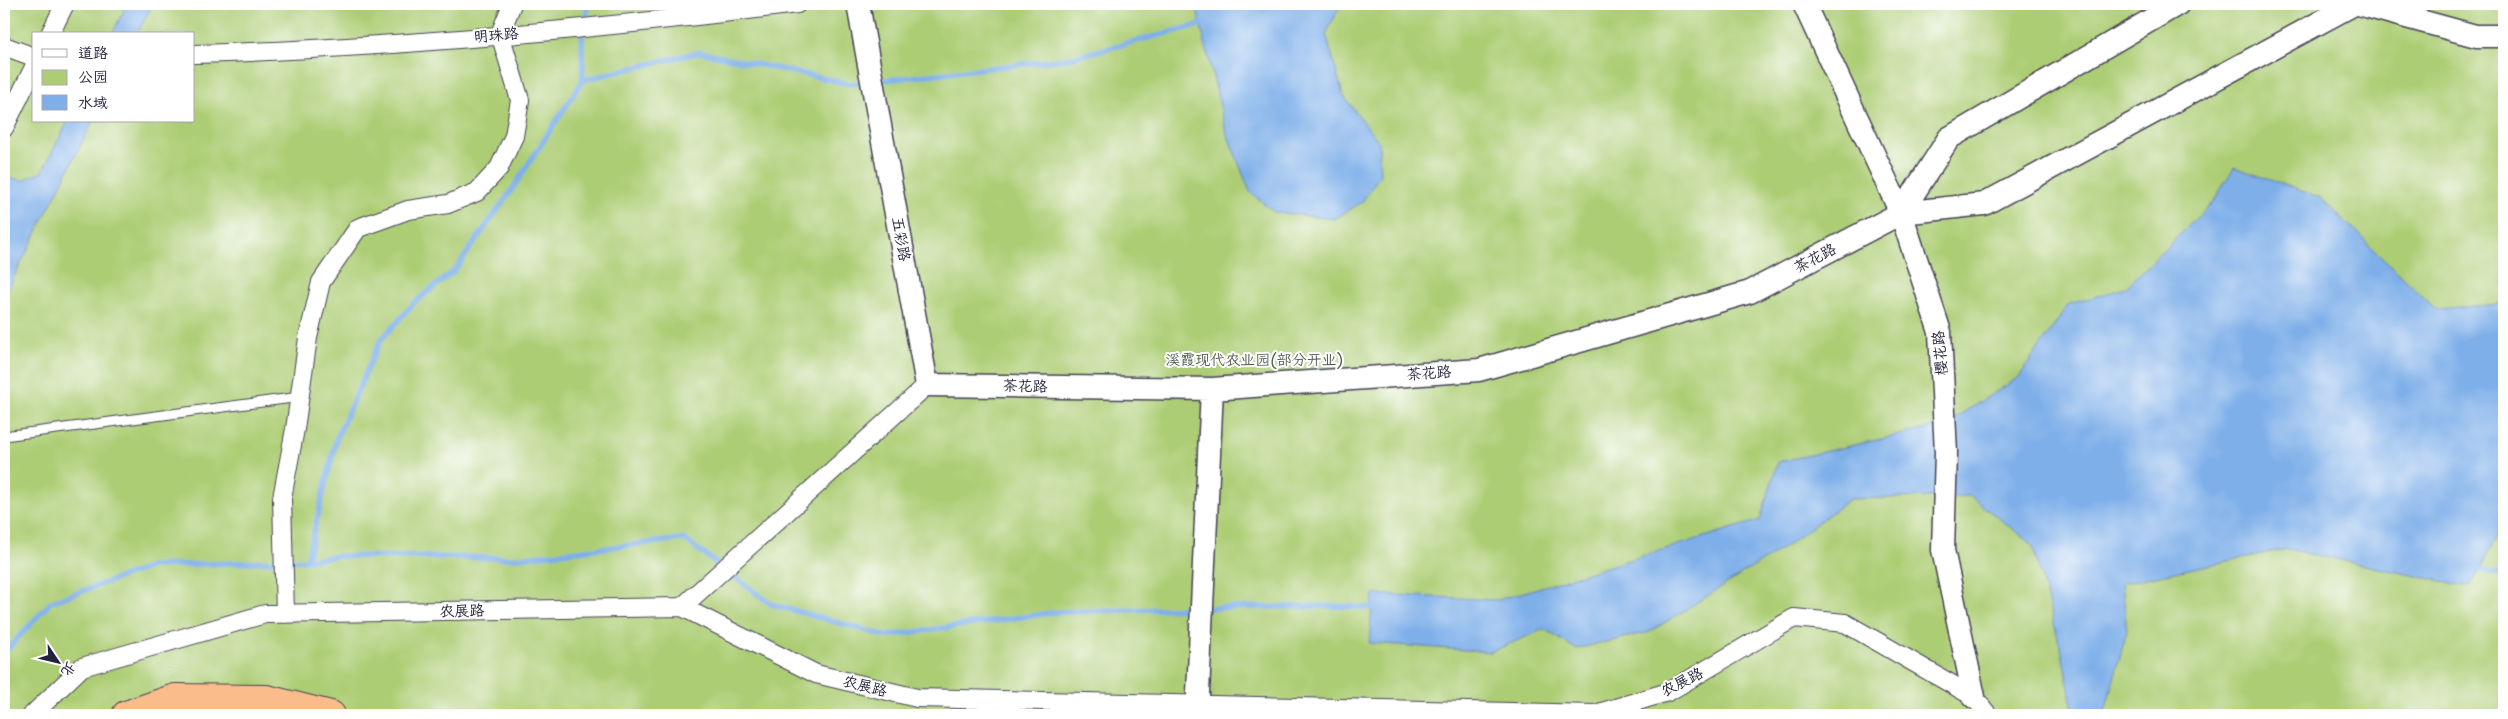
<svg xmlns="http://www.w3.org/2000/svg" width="2508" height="719" viewBox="0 0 2508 719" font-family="'Shantell Sans','LXGW WenKai TC',sans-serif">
	<rect width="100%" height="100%" fill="#fff"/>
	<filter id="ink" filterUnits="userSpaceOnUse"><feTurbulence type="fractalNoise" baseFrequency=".02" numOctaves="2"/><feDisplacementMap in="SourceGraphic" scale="10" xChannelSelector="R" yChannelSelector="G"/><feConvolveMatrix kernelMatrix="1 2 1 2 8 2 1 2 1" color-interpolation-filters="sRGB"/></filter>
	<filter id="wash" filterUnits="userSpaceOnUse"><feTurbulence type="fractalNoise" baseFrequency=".0096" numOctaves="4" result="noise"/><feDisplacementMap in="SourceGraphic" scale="20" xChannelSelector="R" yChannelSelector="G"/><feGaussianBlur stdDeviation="1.12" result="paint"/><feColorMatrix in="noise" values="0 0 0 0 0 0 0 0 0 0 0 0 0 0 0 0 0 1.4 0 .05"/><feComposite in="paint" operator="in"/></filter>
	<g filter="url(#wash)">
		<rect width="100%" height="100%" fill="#f6f1e1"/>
		<path fill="#adcd75" stroke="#687858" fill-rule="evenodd" d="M4 4H2504V715H4ZM34 34H194V121H34Z"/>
		<path fill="#7eafe9" stroke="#506892" d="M127 4H153L137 34H112Z
			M1200 4H1341L1326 34 1343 95 1379 142 1380 175 1362 202 1335 219 1274 212 1250 192 1226 131 1197 10Z
			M68 121H93L4 297V177L22 180 42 172Z
			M2234 167 2321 198 2436 309 2501 304 2504 311V524L2470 587 2286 549 2122 583 2127 631 2104 715H2074L2062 653 2032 544 1970 496 1850 499 1782 549 1650 632 1576 649 1544 629 1491 652 1369 643 1373 594 1498 600 1760 520 1778 462 1944 425 2019 377 2069 304 2125 288 2214 201Z"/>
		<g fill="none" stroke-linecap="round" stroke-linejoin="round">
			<path stroke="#7eafe9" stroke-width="5.5" d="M583 80 700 52 850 84 868 82
				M877 81 1066 59 1207 23
				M307 560 337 437 380 341 414 303 455 270 511 191 583 80 582 38 588 4
				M2474 569 2504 574
				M1207 608 1335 606 1377 608
				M4 653 51 602 153 566 307 560 337 556 516 558 684 539 771 604 886 636 1058 612 1197 608"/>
		</g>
	</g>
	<g filter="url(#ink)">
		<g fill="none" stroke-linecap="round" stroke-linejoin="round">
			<defs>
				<path id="service" d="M4 436 300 397"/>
				<path id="minor" d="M50 34 65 4
					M4 46 34 57
					M194 54C395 48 597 29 797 4
					M4 128 34 67
					M682 607 927 385
					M285 614 282 498 295 429 308 338 321 282 358 228 408 210 448 204 477 192 499 168 514 136 520 100 500 34 512 4
					M32 715 82 667 265 614 682 607 816 674 917 698 1595 714 1668 692 1794 618 1845 623 1974 697 1988 715"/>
				<path id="tertiary" d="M858 4 927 385 1212 389 1479 370 1750 292 1901 213 1984 204 2354 4
					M1804 4 1901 213 1940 332 1946 453 1943 550 1974 697
					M2358 4 2476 36H2504
					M1901 213 1949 138 2178 4
					M1197 715 1212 389"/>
				<path id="motorway" d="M126 715 175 698 267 699 331 715"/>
			</defs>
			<use href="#service" stroke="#424154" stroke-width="11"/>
			<use href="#minor" stroke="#424154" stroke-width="20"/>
			<use href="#tertiary" stroke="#424154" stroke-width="25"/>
			<use href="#motorway" stroke="#424154" stroke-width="30"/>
			<use href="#service" stroke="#fff" stroke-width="9"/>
			<use href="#minor" stroke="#fff" stroke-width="18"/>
			<use href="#tertiary" stroke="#fff" stroke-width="22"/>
			<use href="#motorway" stroke="#fabc8b" stroke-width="28"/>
		</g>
	</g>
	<g text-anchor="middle" stroke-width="4" stroke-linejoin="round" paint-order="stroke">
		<g font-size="15" fill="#22223b" stroke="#fff">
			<text transform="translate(496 35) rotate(-5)" y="5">明珠路</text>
			<text transform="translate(901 239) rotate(80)" y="5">五彩路</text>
			<text transform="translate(1815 258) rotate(-28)" y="5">茶花路</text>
			<text transform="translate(1940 353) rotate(-95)" y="5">樱花路</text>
			<text transform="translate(1429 373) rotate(-4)" y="5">茶花路</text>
			<text transform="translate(1025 386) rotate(1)" y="5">茶花路</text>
			<text transform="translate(462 611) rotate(-1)" y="5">农展路</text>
			<text transform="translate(1682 682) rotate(-27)" y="5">农展路</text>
			<text transform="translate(865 686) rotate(14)" y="5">农展路</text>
		</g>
		<g font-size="15" fill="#535e4f" stroke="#fff">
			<text x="1254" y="365">溪霞现代农业园(部分开业)</text>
		</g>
	</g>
	<rect width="2508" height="719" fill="none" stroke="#fff" stroke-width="20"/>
	<rect x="32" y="32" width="162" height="90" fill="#ffffff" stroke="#a7a7b1"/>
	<rect x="42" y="49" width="25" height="8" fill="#ffffff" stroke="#a7a7b1"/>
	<text x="78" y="58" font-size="15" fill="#22223b">道路</text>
	<rect x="42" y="70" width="25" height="15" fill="#adcd75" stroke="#a7a7b1"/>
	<text x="78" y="82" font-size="15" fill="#22223b">公园</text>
	<rect x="42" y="95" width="25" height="15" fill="#7eafe9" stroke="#a7a7b1"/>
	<text x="78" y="108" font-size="15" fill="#22223b">水域</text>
	<g transform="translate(58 662) rotate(125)" stroke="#ffffff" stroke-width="4" paint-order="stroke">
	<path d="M0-4L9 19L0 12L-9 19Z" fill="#22223b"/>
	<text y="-8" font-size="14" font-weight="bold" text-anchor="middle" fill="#22223b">北</text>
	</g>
</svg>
